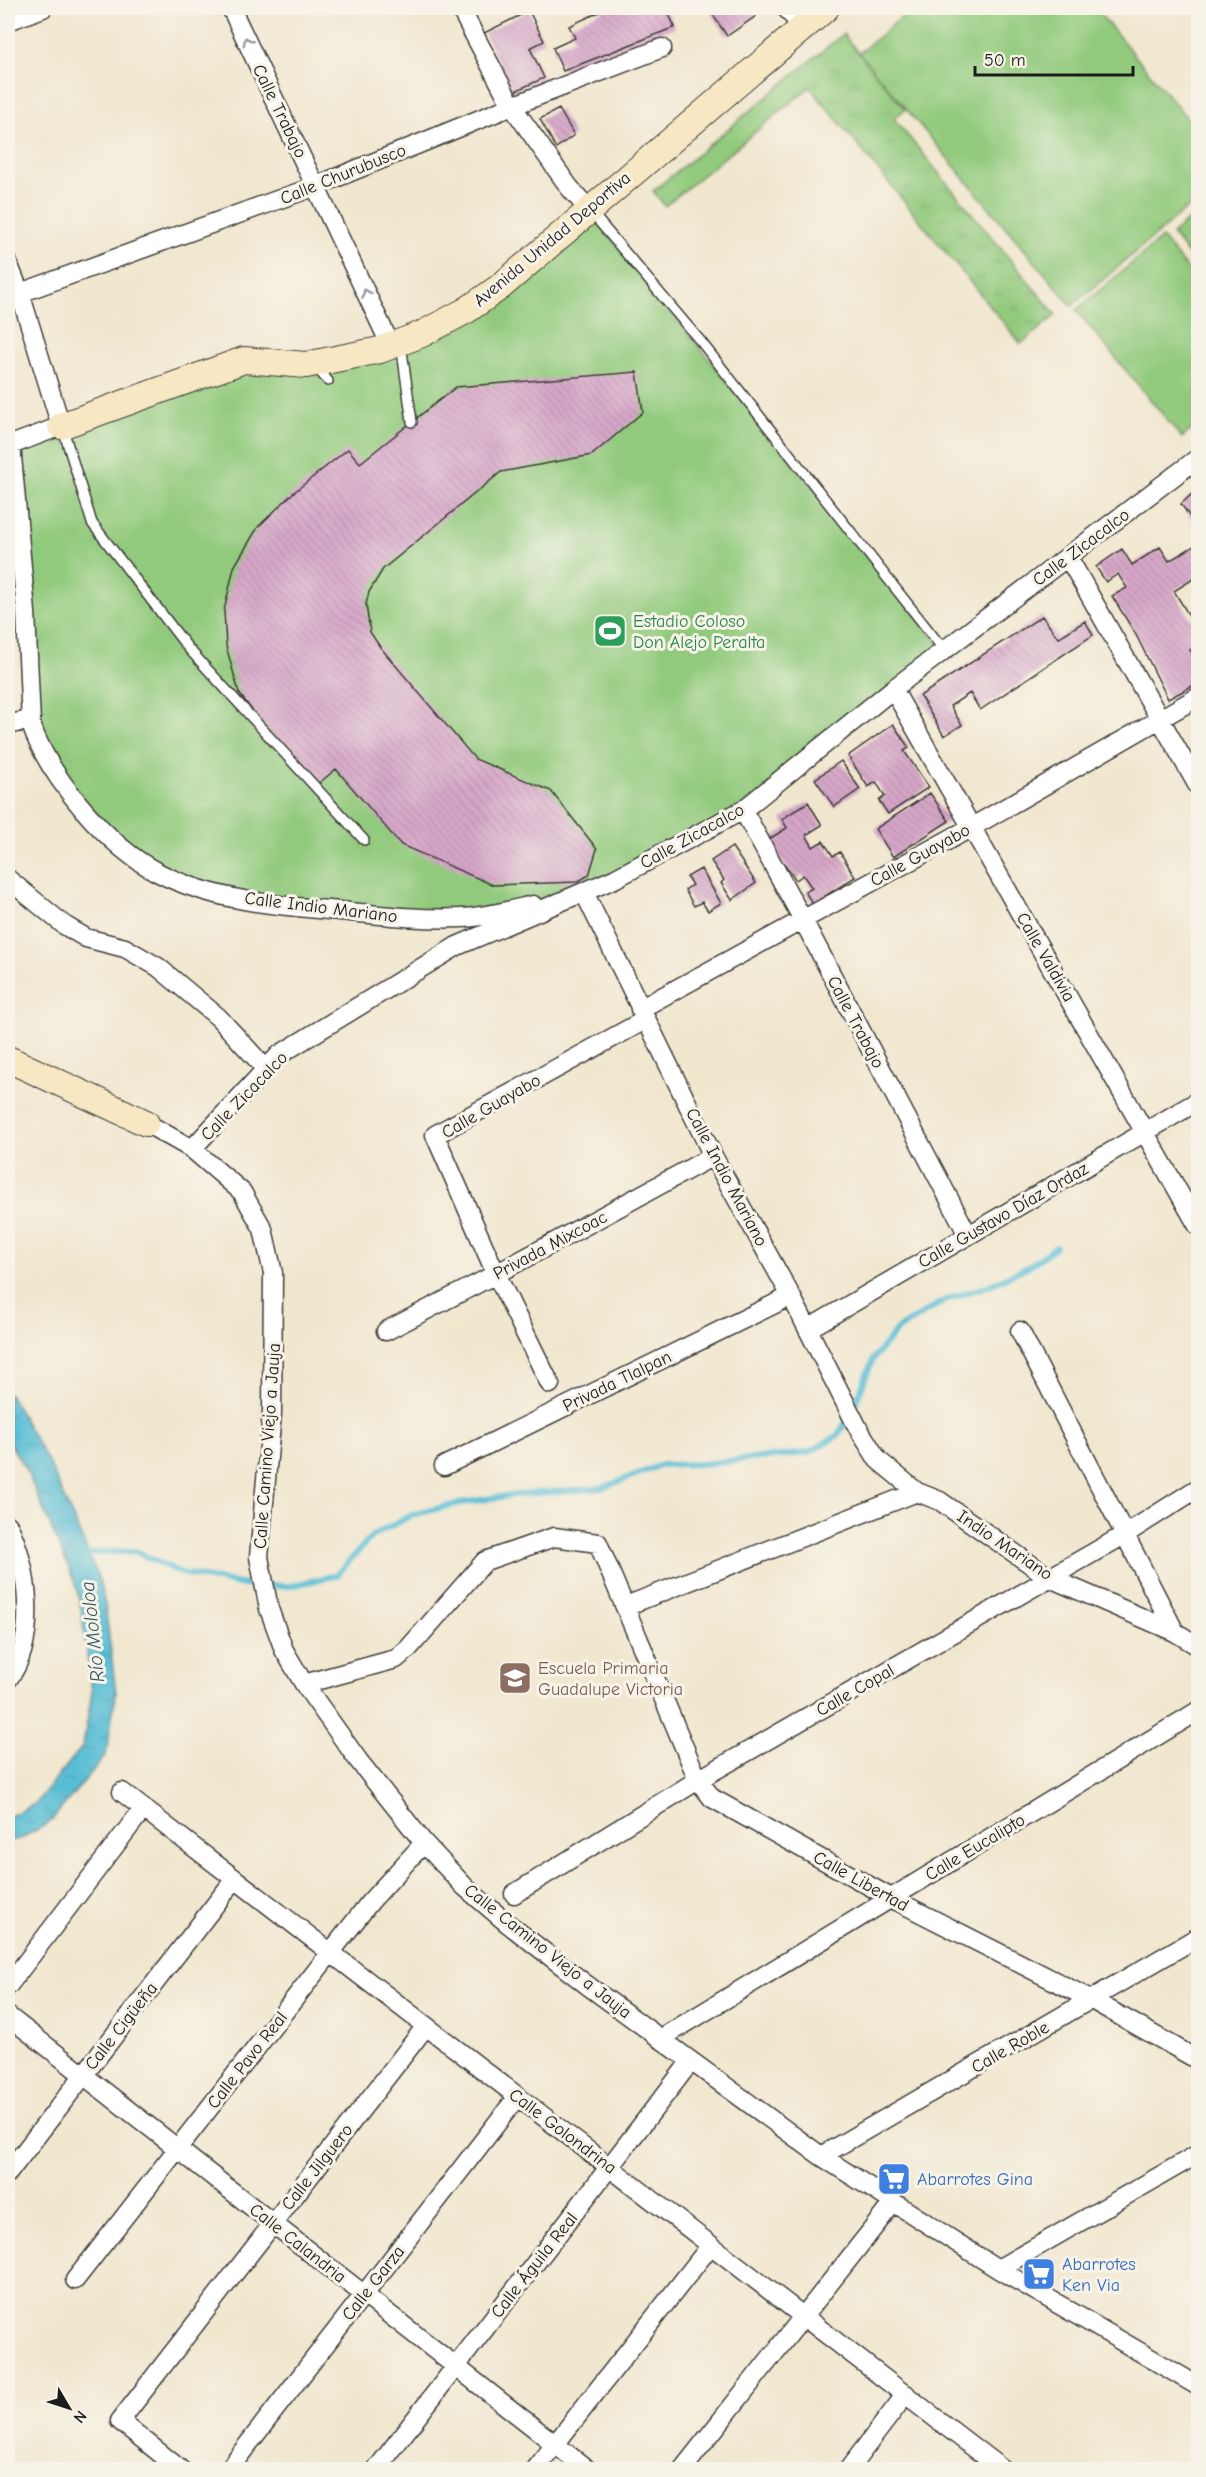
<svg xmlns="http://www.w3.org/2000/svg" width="1206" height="2477" viewBox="0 0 1206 2477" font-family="'Comic Neue',sans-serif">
	<defs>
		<pattern id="grass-tufts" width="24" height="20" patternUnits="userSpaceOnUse" patternTransform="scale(1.5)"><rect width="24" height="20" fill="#92ca7d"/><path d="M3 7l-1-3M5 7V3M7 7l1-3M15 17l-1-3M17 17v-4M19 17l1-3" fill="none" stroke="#7dad6b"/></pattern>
		<pattern id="water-ripples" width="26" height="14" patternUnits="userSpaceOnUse" patternTransform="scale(1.5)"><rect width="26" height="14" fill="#57bdd5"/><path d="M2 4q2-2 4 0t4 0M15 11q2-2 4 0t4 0" fill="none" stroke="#4ba2b6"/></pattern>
		<pattern id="building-back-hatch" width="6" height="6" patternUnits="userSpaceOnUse" patternTransform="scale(1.5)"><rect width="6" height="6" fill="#d6a6c8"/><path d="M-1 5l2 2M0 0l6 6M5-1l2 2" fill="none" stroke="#b78eab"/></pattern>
	</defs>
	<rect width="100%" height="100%" fill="#f7f3e8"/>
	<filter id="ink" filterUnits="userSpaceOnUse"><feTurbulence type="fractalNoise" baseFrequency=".0167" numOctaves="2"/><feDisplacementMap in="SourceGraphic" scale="12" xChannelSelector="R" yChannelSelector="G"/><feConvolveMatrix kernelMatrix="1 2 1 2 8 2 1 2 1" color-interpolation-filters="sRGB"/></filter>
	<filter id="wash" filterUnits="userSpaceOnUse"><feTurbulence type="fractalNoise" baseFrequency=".008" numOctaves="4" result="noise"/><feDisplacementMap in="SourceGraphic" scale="24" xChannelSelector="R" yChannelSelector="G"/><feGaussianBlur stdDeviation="1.35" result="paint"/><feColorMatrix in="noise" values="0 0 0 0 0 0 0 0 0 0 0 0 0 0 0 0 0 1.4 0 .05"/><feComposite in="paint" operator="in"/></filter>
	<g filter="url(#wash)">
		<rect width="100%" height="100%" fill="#f1e7cf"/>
		<path fill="url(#grass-tufts)" stroke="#57734c" stroke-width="1.5" d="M843 34 905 109 894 119 1056 315 1021 344 810 87 665 206 653 191Z"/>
		<path fill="#92ca7d" stroke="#57734c" stroke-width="1.5" d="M913 8H1095L1198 131V199L1072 306 859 53Z
			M589 210 944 650 743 810 578 895 464 918 206 891 125 849 36 741 11 445 244 360 306 365 422 334Z
			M1198 212V267L1172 234Z
			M1162 238 1198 282V424L1182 438 1076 310Z"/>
		<path fill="url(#water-ripples)" stroke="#3a6c78" stroke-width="1.5" d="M8 1392 49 1463 98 1576 105 1604 116 1693 106 1755 49 1823 20 1839 8 1841V1817L35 1804 83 1746 92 1692 81 1608 75 1583 28 1474 8 1440Z"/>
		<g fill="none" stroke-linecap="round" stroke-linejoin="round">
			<path stroke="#57bdd5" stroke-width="6" d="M853 1409 873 1359 898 1329 945 1300 988 1286 1029 1266 1056 1247
				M83 1556 93 1553 135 1551 181 1573 245 1585 290 1586 337 1575 372 1536 412 1515 460 1503 513 1495 602 1488 661 1465 702 1464 807 1453 837 1436 849 1418"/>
		</g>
		<g id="blocks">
			<path fill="url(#building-back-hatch)" d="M608 8H666L675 27 563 71 553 48 575 38 569 26Z
				M708 8H749L756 16 727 36Z
				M529 11 544 41 530 48 544 78 513 92 484 33Z
				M559 109 574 135 556 148 540 119Z
				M637 372 643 412 592 455 501 472 383 569 369 592 366 604 370 632 380 647 475 759 551 791 597 849 589 875 577 882 493 885 401 845 336 769 318 784 264 726 239 693 226 646 224 611 234 567 258 527 293 493 348 449 360 463 456 387Z
				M1192 494 1198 504V528L1181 504Z
				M1194 546 1198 554V576L1174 591 1191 619 1198 615V645L1190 650 1198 662V683L1168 699 1135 633 1112 596 1127 588 1118 574 1106 582 1096 567 1122 549 1132 565 1160 547 1169 561Z
				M1042 616 1058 638 1085 621 1093 635 980 710 970 693 950 706 962 725 944 736 920 696Z
				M893 724 909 748 904 751 929 787 888 814 879 801 885 796 876 782 868 787 848 756Z
				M841 761 860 789 834 807 815 779Z
				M930 793 949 821 893 857 875 829Z
				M808 802 822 825 806 835 813 847 823 841 833 856 840 852 855 877 813 904 805 892 812 888 803 875 796 880 766 841 787 828 782 819Z
				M732 847 756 883 732 900 721 883 724 880 711 861Z
				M701 869 721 903 708 911 702 902 694 906 685 890 692 885 687 877Z"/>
		</g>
	</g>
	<g filter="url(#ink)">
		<use href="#blocks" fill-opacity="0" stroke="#3c3a37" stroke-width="1.5"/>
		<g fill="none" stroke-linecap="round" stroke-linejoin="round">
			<defs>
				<path id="lane" d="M591 212 702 343 944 650
					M401 344 412 422
					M316 367 328 381
					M62 426 92 523 188 648 364 840"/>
				<path id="street" d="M231 8 391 346
					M460 8 512 106 569 187 589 210
					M786 8 802 27
					M8 21 43 8
					M8 263 20 293 61 426 11 445 26 612 31 724C48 776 109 848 159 873 214 901 279 906 340 911 380 915 421 920 462 918 485 917 511 910 533 905
					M20 293 316 186 512 106 662 48
					M1068 557 1198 786
					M893 689 1198 1226
					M8 725 31 719
					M743 810 803 920 968 1235
					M8 879 64 925 86 938 125 948 158 967 218 1017 266 1069
					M584 892 713 1156 791 1296 858 1428 878 1460 917 1492 940 1501 1050 1578 1175 1632
					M640 1009 972 827 1198 697
					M146 1123 192 1149 242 1192 263 1229 273 1273 272 1413 259 1557 269 1609 284 1650 304 1684 358 1760 424 1843 465 1887 507 1923 587 1985 821 2156 998 2269 1198 2386
					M192 1149 279 1055 457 946 614 879 743 810 893 689 1198 458
					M808 1329 1198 1101
					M386 1331 496 1274 713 1156
					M1020 1331 1175 1632 1198 1646
					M550 1384 496 1274 435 1135 645 1020
					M444 1466 791 1296
					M8 1525C29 1566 38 1641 8 1679
					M626 1606 917 1492
					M304 1684 396 1659 408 1649 485 1561 554 1537 598 1543 698 1780 712 1798 891 1898 1092 2000 1198 2060
					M122 1792 1003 2470
					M514 1894 698 1780 1124 1535 1198 1488
					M8 1986 143 1809
					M8 2016 588 2470
					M660 2039 1198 1711
					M821 2156 1198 1937
					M8 2173 235 1879
					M998 2269 1198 2154
					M75 2280 370 1902 424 1843
					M181 2470 120 2421 426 2026
					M228 2470 518 2096
					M376 2470 691 2061
					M535 2470 711 2245
					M682 2470 893 2203
					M848 2470 906 2394"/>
				<path id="secondary" d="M61 426 244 360 306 365 380 350 422 334 467 310 500 287 826 8
					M8 1059 146 1123"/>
			</defs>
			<use href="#lane" stroke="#3c3a37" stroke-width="12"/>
			<use href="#street" stroke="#3c3a37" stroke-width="21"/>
			<use href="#secondary" stroke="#3c3a37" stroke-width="28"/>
			<use href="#lane" stroke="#fff" stroke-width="9"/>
			<use href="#street" stroke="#fff" stroke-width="18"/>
			<use href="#secondary" stroke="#f7e8c3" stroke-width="26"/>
		</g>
		<defs><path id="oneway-chevron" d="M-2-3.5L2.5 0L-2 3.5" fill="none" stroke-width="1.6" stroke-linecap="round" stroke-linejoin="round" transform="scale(1.5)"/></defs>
		<g stroke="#999">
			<use href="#oneway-chevron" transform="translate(247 41) rotate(-116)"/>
			<use href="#oneway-chevron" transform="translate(366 293) rotate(-115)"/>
		</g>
	</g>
	<defs>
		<symbol id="stadium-square" viewBox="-11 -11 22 22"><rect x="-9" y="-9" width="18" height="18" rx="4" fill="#2e9e5b" stroke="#f7f3e8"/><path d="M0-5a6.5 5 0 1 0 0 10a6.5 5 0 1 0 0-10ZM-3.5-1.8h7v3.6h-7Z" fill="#fff"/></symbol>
		<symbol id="school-square" viewBox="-11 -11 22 22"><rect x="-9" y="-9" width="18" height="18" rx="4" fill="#8d6e63" stroke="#f7f3e8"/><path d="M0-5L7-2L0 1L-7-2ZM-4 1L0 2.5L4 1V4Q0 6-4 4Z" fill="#fff"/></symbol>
		<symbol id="supermarket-square" viewBox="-11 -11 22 22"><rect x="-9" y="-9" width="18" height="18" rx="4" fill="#3f7fe0" stroke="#f7f3e8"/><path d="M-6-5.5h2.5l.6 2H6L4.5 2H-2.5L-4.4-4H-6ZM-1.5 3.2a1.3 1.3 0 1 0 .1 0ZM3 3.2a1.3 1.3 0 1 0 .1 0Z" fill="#fff"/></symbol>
	</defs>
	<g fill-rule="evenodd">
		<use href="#stadium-square" x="591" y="612" width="38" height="38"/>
		<use href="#school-square" x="496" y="1659" width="38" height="38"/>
		<use href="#supermarket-square" x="875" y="2160" width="38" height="38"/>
		<use href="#supermarket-square" x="1020" y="2255" width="38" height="38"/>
	</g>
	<g text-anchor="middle" stroke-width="6" stroke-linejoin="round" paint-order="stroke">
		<g font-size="18" fill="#1c1c1c" stroke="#f7f3e8">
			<text transform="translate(280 111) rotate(64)" y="6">Calle Trabajo</text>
			<text transform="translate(343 174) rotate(-22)" y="6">Calle Churubusco</text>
			<text transform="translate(552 239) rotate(-40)" y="6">Avenida Unidad Deportiva</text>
			<text transform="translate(1081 547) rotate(-37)" y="6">Calle Zicacalco</text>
			<text transform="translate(692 836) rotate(-29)" y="6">Calle Zicacalco</text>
			<text transform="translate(920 855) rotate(-29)" y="6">Calle Guayabo</text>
			<text transform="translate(321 907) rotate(7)" y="6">Calle Indio Mariano</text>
			<text transform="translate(1046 957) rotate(60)" y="6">Calle Valdivia</text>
			<text transform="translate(856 1022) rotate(62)" y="6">Calle Trabajo</text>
			<text transform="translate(244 1096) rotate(-46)" y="6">Calle Zicacalco</text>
			<text transform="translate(491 1106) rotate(-30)" y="6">Calle Guayabo</text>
			<text transform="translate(727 1177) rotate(62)" y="6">Calle Indio Mariano</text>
			<text transform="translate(1003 1215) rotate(-30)" y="6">Calle Gustavo Díaz Ordaz</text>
			<text transform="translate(550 1245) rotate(-28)" y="6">Privada Mixcoac</text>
			<text transform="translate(617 1381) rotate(-26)" y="6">Privada Tlalpan</text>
			<text transform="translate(267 1446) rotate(-86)" y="6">Calle Camino Viejo a Jauja</text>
			<text transform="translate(1005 1545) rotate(34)" y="6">Indio Mariano</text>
			<text transform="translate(855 1690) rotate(-30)" y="6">Calle Copal</text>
			<text transform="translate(975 1847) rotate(-31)" y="6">Calle Eucalipto</text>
			<text transform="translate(861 1881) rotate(29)" y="6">Calle Libertad</text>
			<text transform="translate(548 1951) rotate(38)" y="6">Calle Camino Viejo a Jauja</text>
			<text transform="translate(121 2026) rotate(-52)" y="6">Calle Cigüeña</text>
			<text transform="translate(1010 2047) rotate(-30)" y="6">Calle Roble</text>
			<text transform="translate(247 2060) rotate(-52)" y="6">Calle Pavo Real</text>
			<text transform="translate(563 2131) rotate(37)" y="6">Calle Golondrina</text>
			<text transform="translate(317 2167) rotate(-52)" y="6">Calle Jilguero</text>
			<text transform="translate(298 2243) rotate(38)" y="6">Calle Calandria</text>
			<text transform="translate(534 2265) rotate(-52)" y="6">Calle Águila Real</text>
			<text transform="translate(373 2283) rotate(-52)" y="6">Calle Garza</text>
		</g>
		<g font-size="18" fill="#27864d" stroke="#f7f3e8" text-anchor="start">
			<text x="633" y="627">Estadio Coloso<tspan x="633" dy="21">Don Alejo Peralta</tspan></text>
		</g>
		<g font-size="18" fill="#785e54" stroke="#f7f3e8" text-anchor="start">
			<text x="538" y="1674">Escuela Primaria<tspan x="538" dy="21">Guadalupe Victoria</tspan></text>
		</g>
		<g font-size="18" fill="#366cbe" stroke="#f7f3e8" text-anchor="start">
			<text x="917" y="2185">Abarrotes Gina</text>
			<text x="1062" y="2270">Abarrotes<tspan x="1062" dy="21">Ken Via</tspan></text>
		</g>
		<g font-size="20" font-style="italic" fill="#345c66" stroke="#f7f3e8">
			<text transform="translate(92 1632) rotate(-96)" y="7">Río Mololoa</text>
		</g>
	</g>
	<rect width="1206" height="2477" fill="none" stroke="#f7f3e8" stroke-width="30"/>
	<g transform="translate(69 2408) rotate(129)" stroke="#f7f3e8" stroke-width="4.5" paint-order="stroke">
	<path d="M0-4.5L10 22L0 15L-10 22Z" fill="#1c1c1c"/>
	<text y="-9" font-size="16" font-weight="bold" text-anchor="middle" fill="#1c1c1c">N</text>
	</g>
	<path d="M975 66v9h158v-9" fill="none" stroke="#1c1c1c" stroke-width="3"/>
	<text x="984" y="66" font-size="18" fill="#1c1c1c" stroke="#f7f3e8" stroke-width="4.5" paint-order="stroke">50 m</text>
</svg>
